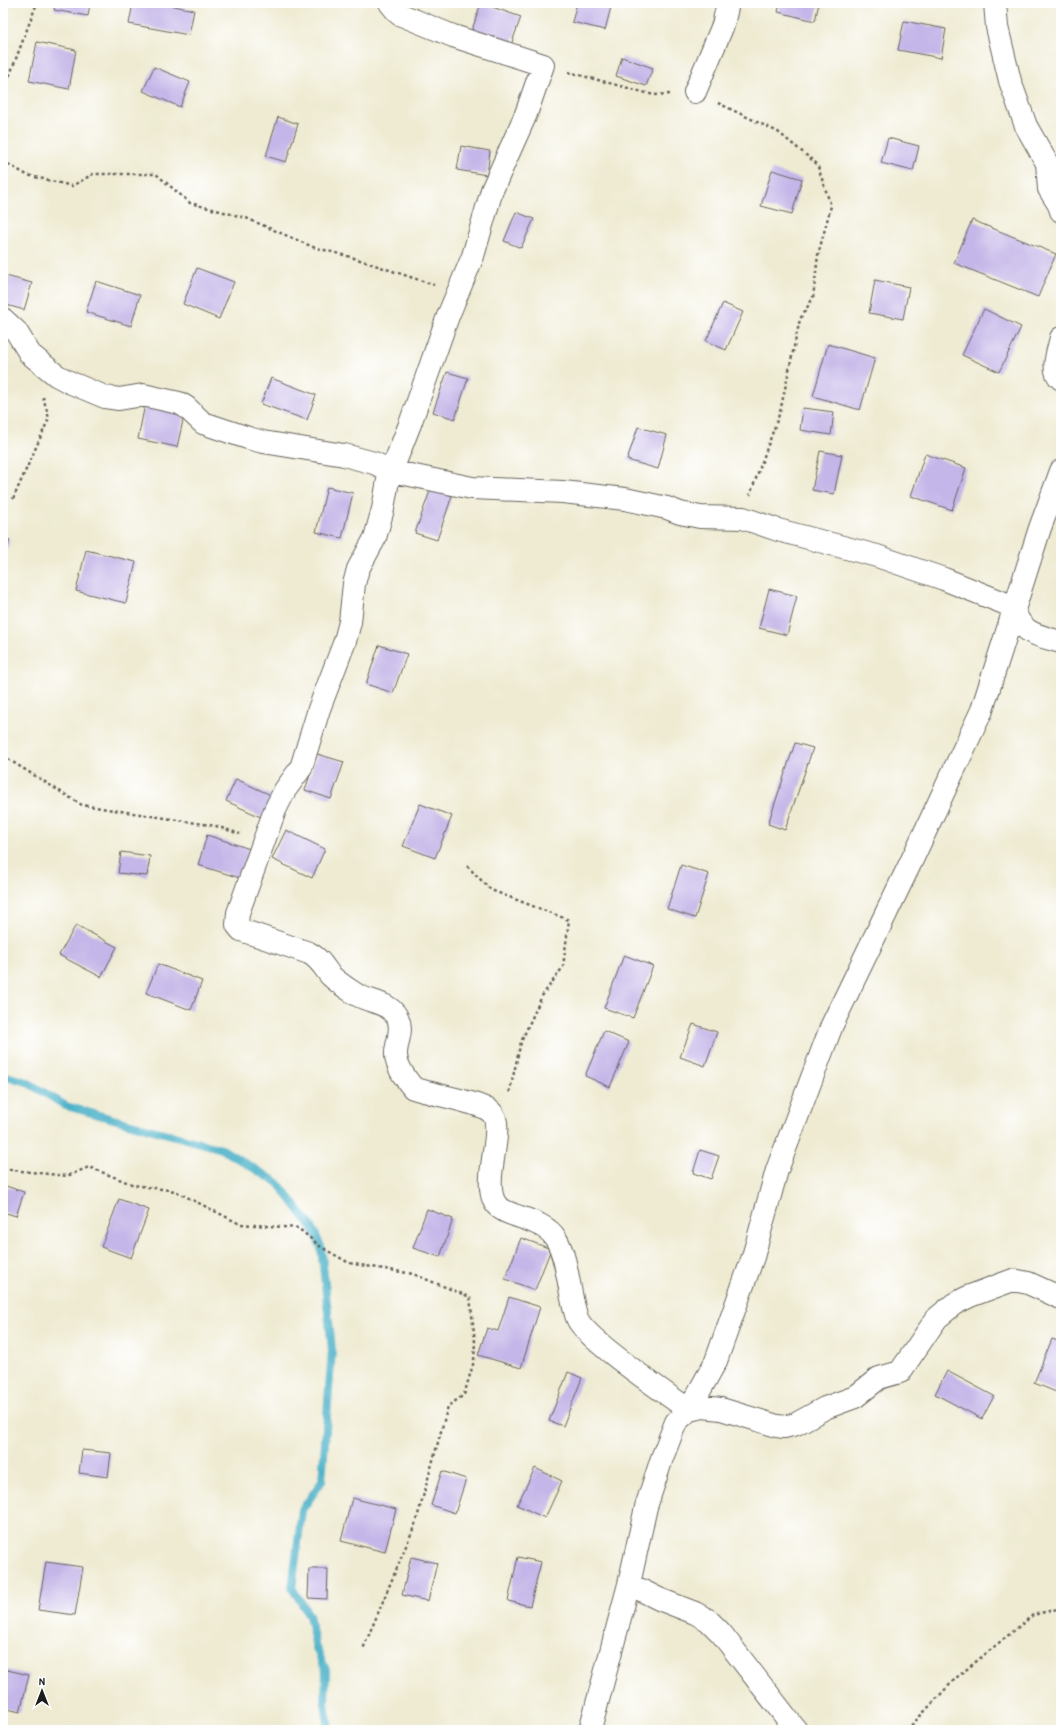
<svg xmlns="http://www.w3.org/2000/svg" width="1064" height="1733" viewBox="0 0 1064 1733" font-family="'Patrick Hand',sans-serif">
	<rect width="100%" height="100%" fill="#fff"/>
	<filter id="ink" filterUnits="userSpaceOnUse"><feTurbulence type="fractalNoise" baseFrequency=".025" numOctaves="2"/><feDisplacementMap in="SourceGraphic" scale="8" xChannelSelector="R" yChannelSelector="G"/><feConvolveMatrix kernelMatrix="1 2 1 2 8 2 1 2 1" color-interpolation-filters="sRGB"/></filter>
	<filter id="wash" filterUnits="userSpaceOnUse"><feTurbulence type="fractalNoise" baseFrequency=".012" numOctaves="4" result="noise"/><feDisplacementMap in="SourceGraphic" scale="16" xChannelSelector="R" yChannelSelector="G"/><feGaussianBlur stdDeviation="0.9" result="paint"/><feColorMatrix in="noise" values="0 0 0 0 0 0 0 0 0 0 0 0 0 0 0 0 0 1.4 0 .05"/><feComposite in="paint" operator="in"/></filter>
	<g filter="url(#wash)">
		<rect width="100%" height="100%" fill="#efebd3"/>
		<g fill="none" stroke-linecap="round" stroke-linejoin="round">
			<path stroke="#48b0c7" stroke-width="8" d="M3 1075 27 1082 66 1106 222 1149 278 1183 312 1227 321 1247 332 1350 322 1481 302 1510 292 1588 309 1615 316 1648 326 1670 325 1703 329 1730"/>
		</g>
		<g id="blocks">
			<path fill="#c4b6e8" d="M55 3H90L88 16 54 10Z
				M133 3H159L194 10 189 35 129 24Z
				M481 3 521 17 511 45 472 30Z
				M577 3H612L605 30 572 22Z
				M780 3H819L815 21 778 12Z
				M904 21 946 29 941 58 898 50Z
				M37 42 76 50 69 89 29 81Z
				M622 57 653 68 646 86 616 76Z
				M154 67 190 82 180 107 143 91Z
				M278 117 298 124 286 162 266 156Z
				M888 138 919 146 913 171 881 163Z
				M461 146 490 151 487 175 457 170Z
				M772 170 802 179 792 214 761 206Z
				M516 212 534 219 521 248 504 241Z
				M972 220 1056 254 1038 297 954 263Z
				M197 268 234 282 219 319 183 304Z
				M6 276 32 283 24 310 3 304V285Z
				M875 280 909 287 903 319 869 313Z
				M96 281 140 295 131 326 86 312Z
				M723 303 743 312 726 350 706 341Z
				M984 309 1021 327 999 372 962 355Z
				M828 344 875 358 860 410 813 396Z
				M447 372 468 378 455 419 433 412Z
				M271 378 316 395 307 420 261 404Z
				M145 404 185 412 177 447 138 439Z
				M803 408 834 412 831 435 800 430Z
				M638 427 667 435 658 469 627 460Z
				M820 451 842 455 834 494 812 490Z
				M925 454 966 468 952 510 911 496Z
				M327 487 353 493 342 538 316 532Z
				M431 488 452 496 437 540 415 533Z
				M3 538 10 540 3 558Z
				M86 550 136 562 126 603 76 591Z
				M769 589 797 596 787 635 759 628Z
				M379 645 407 654 393 693 366 684Z
				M795 743 813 748 785 830 768 824Z
				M317 754 344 762 331 799 305 790Z
				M236 779 275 797 265 819 226 801Z
				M420 804 452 816 435 858 403 846Z
				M286 830 325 849 312 878 272 859Z
				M207 835 253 850 243 879 198 865Z
				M121 852 150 856 147 876 118 873Z
				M681 865 709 874 695 918 667 909Z
				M76 925 117 947 101 977 59 955Z
				M624 955 653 966 633 1018 604 1008Z
				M158 964 202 981 191 1010 146 993Z
				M693 1024 717 1032 705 1066 680 1057Z
				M604 1031 629 1042 610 1087 585 1076Z
				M700 1150 719 1156 711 1179 693 1173Z
				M3 1185 24 1192 16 1216 3 1212Z
				M119 1199 149 1210 131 1258 101 1247Z
				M427 1209 453 1219 440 1257 413 1248Z
				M521 1238 551 1249 535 1290 505 1279Z
				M509 1297 540 1307 521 1368 478 1355 487 1328 498 1331Z
				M1052 1339 1061 1342V1394L1034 1383Z
				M947 1371 994 1396 982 1419 935 1394Z
				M568 1372 582 1378 563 1426 549 1421Z
				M82 1450 111 1453 108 1477 79 1473Z
				M535 1468 562 1481 545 1518 517 1505Z
				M442 1471 466 1479 455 1513 431 1505Z
				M352 1498 396 1509 385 1552 341 1541Z
				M411 1557 437 1563 428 1601 402 1595Z
				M518 1557 541 1562 530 1606 508 1601Z
				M46 1562 83 1567 75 1615 38 1610Z
				M309 1569H328L327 1599 308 1598Z
				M3 1669 29 1675 20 1712 3 1708Z"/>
		</g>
	</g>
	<g filter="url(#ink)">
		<use href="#blocks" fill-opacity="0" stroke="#66645c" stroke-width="1"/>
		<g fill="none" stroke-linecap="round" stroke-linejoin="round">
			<defs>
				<path id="minor" d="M390 3 399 14 453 36 543 65 526 114 492 190 473 256 448 316 410 424 388 480 383 509 375 538 358 569 354 584 350 622 345 641 319 709 301 768 285 790 275 810 238 913 237 925 241 930 309 953C319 958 323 966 330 975 338 983 348 989 357 995 372 1003 390 1002 398 1019 403 1030 397 1041 396 1052 395 1065 405 1078 413 1088 430 1094 480 1102 491 1112 507 1126 481 1179 495 1203 504 1218 543 1217 556 1239 568 1258 569 1296 577 1318 585 1339 667 1394 689 1410L703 1407 721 1409 777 1426 784 1427 796 1424 825 1408 855 1397 879 1378 900 1372 937 1318 954 1304 970 1296 1013 1280 1028 1283 1061 1298
					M995 3 997 27 1010 81 1026 126 1047 163 1049 189 1059 205 1061 211
					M695 92 723 25 728 3
					M3 319 16 331 30 354 56 375 69 382 105 397 119 399 143 395 179 403 186 407 203 423 248 438 263 442 344 455 374 463 391 471 472 488 563 492 625 499 667 508 680 513 700 517 743 518 778 530 877 556 944 579 1014 607C1018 633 1039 636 1061 642
					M1061 338C1058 351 1050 370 1061 379
					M629 1584 659 1599 695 1613 708 1620 721 1633 796 1730
					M590 1730 629 1584 646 1507 662 1458 676 1422 689 1410 716 1361 753 1257 777 1170 832 1025 910 864 982 710 1040 528 1061 471"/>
			</defs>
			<use href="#minor" stroke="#66645c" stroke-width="24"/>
			<path stroke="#66645c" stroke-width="2.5" stroke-dasharray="3 3" stroke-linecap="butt" d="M568 72 654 95 670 94
				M3 93 37 3
				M718 103 778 132 817 164 831 206 818 255 813 298 800 319 780 412 750 495
				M3 161 27 175 72 186 93 174H156L190 203 246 218 313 247 351 257 434 285
				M13 499 49 418 43 397
				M3 756 82 805 216 826 240 834
				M467 866 491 890 569 920 563 967 542 996 521 1042 509 1094
				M3 1169 67 1176 89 1167 134 1185 175 1191 240 1224 298 1228 321 1247 349 1263 413 1274 470 1297 475 1342 474 1361 464 1395 448 1406 416 1522 363 1649
				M907 1730 956 1678 1033 1615 1061 1608"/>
			<use href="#minor" stroke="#fff" stroke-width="22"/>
		</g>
	</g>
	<rect width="1064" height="1733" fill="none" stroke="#fff" stroke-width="16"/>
	<g transform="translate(42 1691)" stroke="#ffffff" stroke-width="3" paint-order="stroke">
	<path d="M0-3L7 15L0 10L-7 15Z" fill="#1c1c1c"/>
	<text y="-6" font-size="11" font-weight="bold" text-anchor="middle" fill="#1c1c1c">N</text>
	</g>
</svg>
